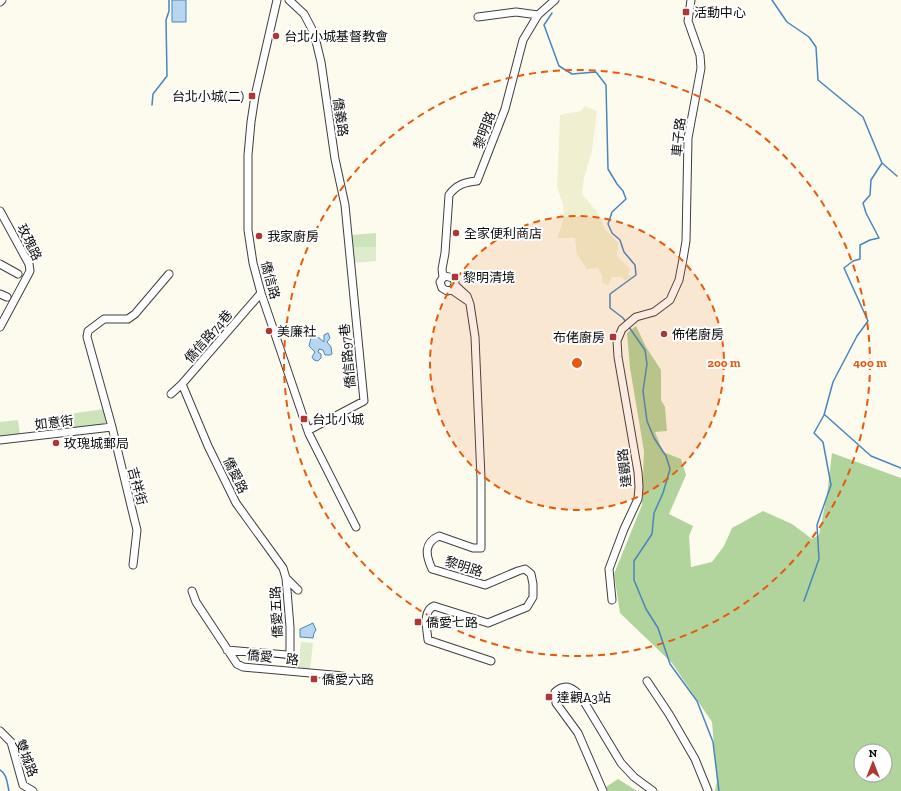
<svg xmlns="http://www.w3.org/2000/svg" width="901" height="791" viewBox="0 0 901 791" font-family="'Zilla Slab','Noto Sans TC',serif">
	<rect width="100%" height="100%" fill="#fdfbee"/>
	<path fill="#f0f0d0" d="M585 106 597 111 592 151 584 178 582 194 597 212 605 229 618 243 617 256 630 269 628 274 631 277 625 281 621 277H612L608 285 602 283V275L598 268 587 269 577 254 575 238H557L564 218 563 204 557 187 560 115 581 111Z"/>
	<path fill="#cde4bb" d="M376 233V247H352L350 235Z
		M104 409 106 423 104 425 63 431 62 415Z
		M18 420 20 436 0 438V422Z"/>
	<path fill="#b1d39c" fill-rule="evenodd" d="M636 326 646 347 661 370V400L665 407 667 431 655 432 663 452 681 459 686 475 669 514 693 526 689 536 691 567 712 562 724 546 732 528 763 511 792 524 812 539 819 535 827 495 832 453 901 478V791H715L717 781 712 722 672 663 620 613 614 574 642 505 644 451 630 368 627 333ZM861 751H885V775H861Z
		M618 779 637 791H608L606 787Z"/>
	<path fill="#deeccc" d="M352 247H376V261L353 263Z
		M301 642 313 643 310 670 298 669Z"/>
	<path fill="#b8d6ef" stroke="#4786be" d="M172 0H186V22H172Z
		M328 333 330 338 327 342 331 347 332 354 330 355H325L323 350 319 349 318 352 321 354V358L318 361 314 360 312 357 315 352 309 346 311 338 313 336 318 337 324 342V335Z
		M313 623 316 630 314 633 313 638 300 637V629Z"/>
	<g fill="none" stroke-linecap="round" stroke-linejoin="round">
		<path stroke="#4786be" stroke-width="1.5" d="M772 0 787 22 809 37 816 47 818 80 863 117 882 163 871 180 870 195 863 203 866 213 879 238 870 240 860 245V259L853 261 844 268 868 321 857 336 833 382 824 415 814 433 823 442 831 485 817 525 819 559 804 601
			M552 13 544 25 559 66 572 74 596 72 606 85 608 169 617 184 623 191 626 199 612 212 608 224 612 233 620 240 624 252 635 265 636 275 610 294V308L623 318 626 322
			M152 105 153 94 167 76 166 20 169 11V0
			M882 163 897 176
			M629 327 645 350 647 364 643 391 647 421 654 438 666 456 670 469 663 493 654 513 652 534 634 561V580L646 609 658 628 670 664 697 701 713 742 719 791
			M825 415 871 456 901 468
			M0 770C7 774 7 783 9 791"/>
		<defs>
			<path id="minor" d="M277 0 255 96 251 122 248 155V230L253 263 261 293 309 434 356 527
				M289 0 304 14 314 33 321 62 335 159 345 205 364 401 309 430
				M0 2 2 0
				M478 17 516 12 538 15
				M0 211 29 264 30 271 0 327
				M0 264 18 274
				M443 277 442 269 445 253 449 195C456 185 465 182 477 181L505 109 523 40 538 15 555 0
				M455 285 452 290 447 291 442 288 440 282 442 279 445 276 453 278 455 282V285L467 296 470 304 475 337 481 478V548H473L439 536C423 543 426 556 432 569L485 585 518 571 525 569 531 574 533 584V597L527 607 488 623 434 606C422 611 427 629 428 640L491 661
				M452 290 468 301
				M0 294 7 297
				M182 384 208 446 236 503 283 568 286 578 290 627V653L287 655 227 650
				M171 394 182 384 261 293
				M0 440 112 427
				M133 565 137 530 134 518 112 427 87 337 88 331 104 319H128L135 314 169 274
				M286 578 298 590
				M192 591 196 602 237 664 243 667 344 676
				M612 600 609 569 624 529 638 499 639 487 638 472 618 357 617 341 622 329 636 317 654 312 670 300 679 280 683 259 686 241 688 138 701 68 700 55 688 21 691 0
				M647 681 669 714 695 759 708 791
				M0 731 11 742 23 785 33 791
				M603 791 578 733 556 703 555 692C565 683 571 687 580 695L621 763 634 777 653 791"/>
		</defs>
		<use href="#minor" stroke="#3f3f3f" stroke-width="9"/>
		<use href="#minor" stroke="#fff" stroke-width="7"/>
	</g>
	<circle cx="577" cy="363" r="147" fill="#e8590c" fill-opacity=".12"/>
	<g fill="none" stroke="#e8590c" stroke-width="2" stroke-dasharray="7 5">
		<circle cx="577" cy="363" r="147"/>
		<circle cx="577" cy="363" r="293"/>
	</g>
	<g fill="#ad3734" stroke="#fff" stroke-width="1.5">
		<rect x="682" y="8" width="8" height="8" rx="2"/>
		<circle cx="276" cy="36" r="4"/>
		<rect x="248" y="92" width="8" height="8" rx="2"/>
		<circle cx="456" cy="233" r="4"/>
		<circle cx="259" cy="236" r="4"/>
		<rect x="451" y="273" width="8" height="8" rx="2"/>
		<circle cx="269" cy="331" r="4"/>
		<circle cx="664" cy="334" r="4"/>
		<rect x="609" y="333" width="8" height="8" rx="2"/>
		<rect x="300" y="415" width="8" height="8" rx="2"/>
		<circle cx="56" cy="443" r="4"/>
		<rect x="414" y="618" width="8" height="8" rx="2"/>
		<rect x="310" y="675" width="8" height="8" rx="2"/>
		<rect x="545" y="693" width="8" height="8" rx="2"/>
	</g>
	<g text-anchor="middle" stroke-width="4" stroke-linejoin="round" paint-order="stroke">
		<g font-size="13" fill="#0c0c0c" stroke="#fff" text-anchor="start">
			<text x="694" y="17">活動中心</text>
			<text x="284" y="41">台北小城基督教會</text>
			<text x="244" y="101" text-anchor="end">台北小城(二)</text>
			<text x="464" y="238">全家便利商店</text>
			<text x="267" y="241">我家廚房</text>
			<text x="463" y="282">黎明清境</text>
			<text x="277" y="336">美廉社</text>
			<text x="672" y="339">佈佬廚房</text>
			<text x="605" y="342" text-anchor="end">布佬廚房</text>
			<text x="312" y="424">台北小城</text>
			<text x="64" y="448">玫瑰城郵局</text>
			<text x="426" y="627">僑愛七路</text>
			<text x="322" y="684">僑愛六路</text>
			<text x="557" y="702">達觀A3站</text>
		</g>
		<g font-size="13" fill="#0c0c0c" stroke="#fff">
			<text transform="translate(341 117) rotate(82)" y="5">僑義路</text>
			<text transform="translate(484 130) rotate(-69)" y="5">黎明路</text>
			<text transform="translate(678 137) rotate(-84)" y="5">車子路</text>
			<text transform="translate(30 242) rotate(64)" y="5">玫瑰路</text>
			<text transform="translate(271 280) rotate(75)" y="5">僑信路</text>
			<text transform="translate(208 336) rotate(-49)" y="5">僑信路74巷</text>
			<text transform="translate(347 356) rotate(-96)" y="5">僑信路97巷</text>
			<text transform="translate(54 422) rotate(-7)" y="5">如意街</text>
			<text transform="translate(624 468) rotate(-96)" y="5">達觀路</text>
			<text transform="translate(236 475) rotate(64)" y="5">僑愛路</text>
			<text transform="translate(138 486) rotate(75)" y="5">吉祥街</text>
			<text transform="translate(464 566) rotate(17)" y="5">黎明路</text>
			<text transform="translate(276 612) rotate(-93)" y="5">僑愛五路</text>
			<text transform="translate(273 657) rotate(6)" y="5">僑愛一路</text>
			<text transform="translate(27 758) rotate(69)" y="5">雙城路</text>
		</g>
	</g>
	<circle cx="577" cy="363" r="6" fill="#e8590c" stroke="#fff" stroke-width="2"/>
	<g font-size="12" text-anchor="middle" font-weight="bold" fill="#e8590c" stroke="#fff" stroke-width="4" stroke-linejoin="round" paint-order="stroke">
		<text x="724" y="367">200 m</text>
		<text x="870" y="367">400 m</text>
	</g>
	<g transform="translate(873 763)"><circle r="19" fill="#ffffff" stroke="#9e9e9e"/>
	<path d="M0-3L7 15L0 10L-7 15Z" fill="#ad3734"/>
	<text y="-6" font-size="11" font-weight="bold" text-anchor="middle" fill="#0c0c0c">N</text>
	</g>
</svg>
